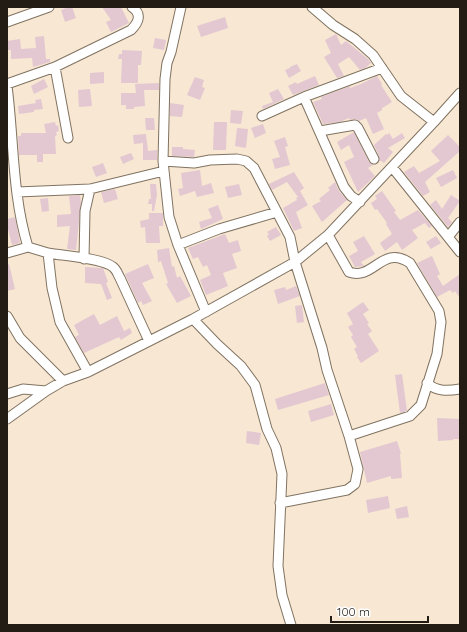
<svg xmlns="http://www.w3.org/2000/svg" width="467" height="632" viewBox="0 0 467 632" font-family="Quicksand,sans-serif">
	<rect width="100%" height="100%" fill="#f7e7d3"/>
	<path fill="#e3c8d1" d="M69 7H72L76 18 65 22 61 10Z
		M102 7H121L129 23 111 32 106 22 111 20Z
		M225 17 228 28 201 37 197 26Z
		M336 34 341 45 346 41 368 59 371 63 365 68 360 70 349 57 338 64 344 76 337 78 324 57 331 53 325 40Z
		M44 36 46 59H50V62L33 67 32 58 11 59V50H7V41L20 39 21 49 36 48 35 37Z
		M155 38 166 40 164 50 153 48Z
		M122 50 142 51 141 65H138V83H121L122 59H118L119 54H122Z
		M297 64 301 71 289 78 285 70 290 68V67Z
		M104 72V83L90 84V73Z
		M315 76 319 85 293 95 288 86 296 82 297 84Z
		M377 76 382 84 381 85 392 102 382 108V110L377 113 384 129 373 134 366 118 359 121 356 119 350 120 349 118 340 122 323 124 313 102 322 99 321 97 350 86V88L361 84Z
		M195 77 204 80 202 87 205 88 200 100 187 95Z
		M44 79 48 87 34 94 31 86Z
		M159 83V90H144L145 106 134 107V109H126V105H121V93H136L135 84Z
		M90 89 92 106 79 107 78 90Z
		M278 89 284 99 263 109 262 106 273 102 269 93Z
		M41 99 43 109 34 110V112L19 114 18 106 36 103 35 100Z
		M170 103 184 105 182 117 170 116Z
		M231 110 243 111 241 124 230 123Z
		M145 118H154L155 130H146Z
		M55 122 56 126 58 125 59 131 56 132 57 135 55 136 56 154H43V162H37V155H19L18 136H21V133H46L44 124Z
		M214 122H227L226 150H213Z
		M263 124 266 133 255 138 251 128Z
		M237 128 248 129 246 148 235 146Z
		M354 132 369 162 373 165 368 168 375 176 358 192 344 162 354 157 349 145 341 150 337 142Z
		M389 133 393 139 402 133 405 138 388 148 393 152 384 163 381 161H379V156L374 145 386 134 387 135Z
		M146 134 148 151 157 150V160H143V143L134 144 133 135Z
		M448 135 460 147V151L425 182 430 192 423 196 404 172 414 166 419 173 440 161 431 151Z
		M285 137 288 146 285 147 290 165 275 169 272 159 280 157 274 141Z
		M172 147H183V149L195 150 194 157 172 156Z
		M131 153 134 159 123 164 120 157Z
		M103 163 107 173 96 177 92 167Z
		M200 170 202 186 211 183 214 193 197 197 195 191 180 196 178 189 183 188 181 173Z
		M453 170 457 178 441 187 436 178Z
		M294 172 304 188 300 191 308 205 296 212 302 228 294 231 283 208 297 200 296 198 298 197 287 182 272 190 269 184Z
		M335 182 339 191 347 200 322 222 312 206 321 201 319 199 330 190 328 188Z
		M150 184H156L157 195 154 211H152V204H148L149 199H151Z
		M239 184 242 195 228 198 225 187Z
		M115 189 118 199 104 203 101 192Z
		M382 191 396 211 394 212 400 220 418 210 432 226 429 228 425 223 412 230 418 238 402 250 397 242 385 251 380 243 392 234 386 224 387 223 377 209 375 210 371 203 377 199 375 196Z
		M80 195 81 203 76 250 67 249 70 226 57 227V215L71 214 69 196Z
		M451 195 460 201 448 218 452 222 448 227 430 205 436 200 442 209Z
		M48 198 49 211 42 212 40 199Z
		M218 205 223 219 201 229 199 222 212 218 208 209Z
		M149 213H163V226H159L160 243H146L145 227 141 228 140 221 149 219Z
		M15 217 20 243 12 245 7 225V219Z
		M276 227 281 235 270 241 267 236 269 234 267 232Z
		M225 234 229 243 238 240 241 251 232 254 237 268 223 273 228 286 206 295 200 280 211 275 207 265 203 267 198 257 193 259 188 248Z
		M364 236 375 254 361 262 364 266 355 267 349 256 358 251 353 242Z
		M436 236 441 243 431 249 426 242Z
		M169 248 172 267 174 266 177 278 180 276 191 296 177 303 166 284 168 283 161 261 158 262 157 250Z
		M432 256 440 274 437 276 443 286 460 274V298L455 291 453 293 450 290 437 297 417 263Z
		M9 264 15 289 7 291V265Z
		M148 264 154 278 142 283 152 301 143 305 141 301 138 303 125 274Z
		M85 267 103 268 108 282 106 283 112 298 107 300 101 284 85 283Z
		M296 286 300 296 278 304 274 290 285 287 286 290Z
		M363 302 369 310 363 314 369 323 367 324 372 331 368 334 379 351 361 363 357 357 358 356 354 349 357 347 351 337 353 335 348 327 353 324 347 313Z
		M302 305 304 322 297 323 295 306Z
		M94 314 100 325 117 316 124 331 130 328 132 333 121 340 119 337 84 353 75 337 79 335 74 325Z
		M402 374 407 411 400 413 395 375Z
		M325 383 329 395 278 410 275 399Z
		M331 404 334 415 311 422 308 411Z
		M437 418 460 419V439H453V440L438 441Z
		M247 431 261 433 259 445 246 443Z
		M397 441 401 453 400 454 402 478 391 479V476L367 483 360 452Z
		M388 496 390 508 368 513 366 500Z
		M407 506 409 517 397 519 395 509Z"/>
	<g fill="none" stroke-linecap="round" stroke-linejoin="round">
		<defs>
			<path id="minor" d="M181 7 171 52 167 63 165 79 163 161 169 217 178 245 206 312
				M312 7 333 25 355 39 373 55 401 96 434 122
				M7 22 49 7
				M55 67 68 138
				M7 84 55 67 131 30C139 22 142 14 132 7
				M7 86C14 139 12 195 28 247
				M304 97 344 187 351 196 360 202
				M262 116 304 97 382 68
				M320 131 355 125 358 128 374 159
				M163 161 194 163 210 160 237 159 246 161 254 168 290 237 295 262 322 348 327 370 349 436 358 469 355 484 347 490 280 503
				M392 167 460 252
				M17 192 90 189 164 171
				M328 235 349 272C374 281 382 244 410 263L439 311 441 322 437 354 421 405 410 416 349 436
				M448 237 460 222
				M178 245 219 229 277 212
				M7 253 28 247 48 253 52 288 60 322 88 372
				M48 253C64 256 102 258 113 267 117 270 118 275 120 278L149 341
				M84 259 85 211 90 189
				M7 316 20 338 63 381
				M193 319 217 344 241 366 255 385 267 429 276 448 282 474 278 566 282 595 291 625
				M427 383C437 392 448 391 460 389
				M7 394 23 389 46 391
				M7 419 46 391 63 381 88 372 193 319 295 262 328 235 434 122 460 93"/>
		</defs>
		<use href="#minor" stroke="#817361" stroke-width="11"/>
		<use href="#minor" stroke="#fff" stroke-width="9"/>
	</g>
	<rect width="467" height="632" fill="none" stroke="#221c15" stroke-width="16"/>
	<path d="M331 616v6h97v-6" fill="none" stroke="#221c15" stroke-width="2"/>
	<text x="337" y="616" font-size="12" fill="#221c15" stroke="#ffffff" stroke-width="3" paint-order="stroke">100 m</text>
</svg>
